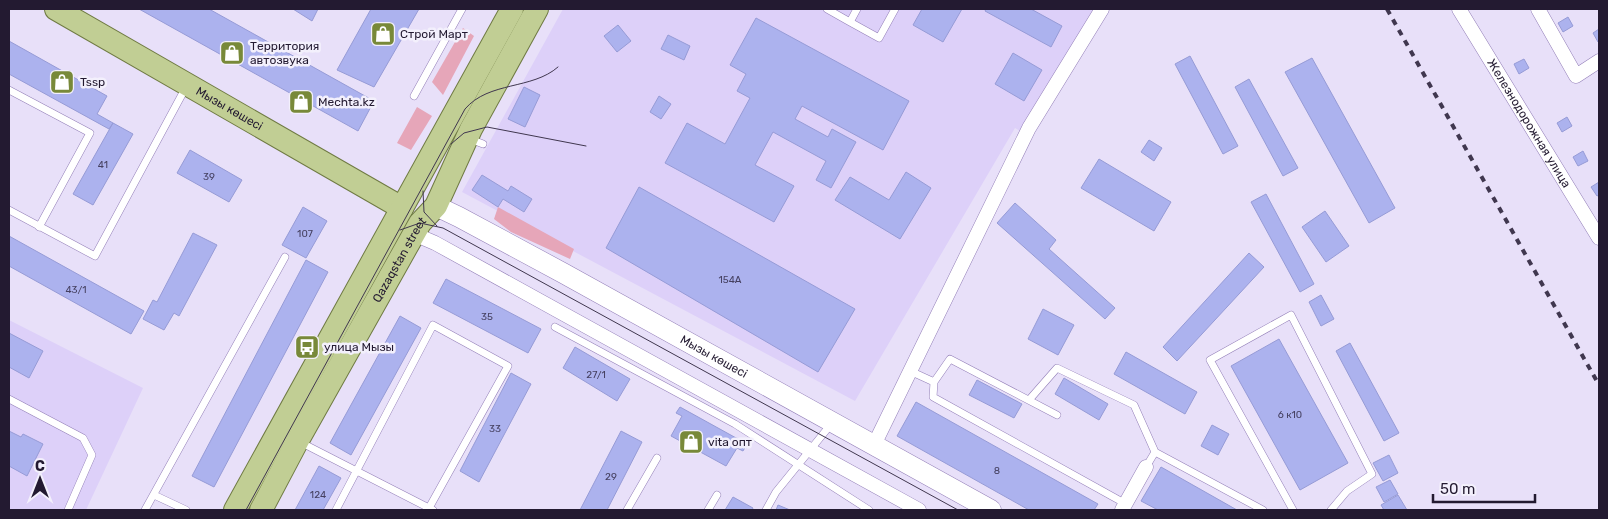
<svg xmlns="http://www.w3.org/2000/svg" width="1608" height="519" viewBox="0 0 1608 519" font-family="Rubik,sans-serif">
	<rect width="100%" height="100%" fill="#e8e0f9"/>
	<path fill="#ddd0f9" d="M563 9H1094L1020 131 1015 128 855 401 462 192Z
		M9 320 143 388 86 510H9Z"/>
	<path fill="#e6a6b9" d="M463 28 474 36 443 95 432 82Z
		M417 107 432 116 411 150 397 143Z
		M498 207 574 249 570 259 511 232 494 219Z"/>
	<path fill="#acb2ee" stroke="#969bd6" d="M139 9H209L374 101 358 131Z
		M293 9H318L312 21Z
		M371 9H419L374 87 337 70Z
		M922 9H962L943 42 913 25Z
		M986 9H1031L1062 26 1051 47 985 11Z
		M1568 17 1573 26 1563 32 1558 23Z
		M756 18 909 101 883 150 802 106 795 119 828 137 832 129 856 142 831 188 816 180 826 161 773 132 755 165 794 186 774 222 665 163 687 123 725 144 750 98 737 91 746 74 730 65Z
		M618 25 631 41 617 52 604 36Z
		M1599 29V41L1598 42 1593 33Z
		M668 35 690 46 684 60 661 49Z
		M9 41 107 96 97 114 113 123 109 129 9 74Z
		M1013 53 1042 70 1024 101 995 84Z
		M1190 56 1238 146 1223 154 1175 64Z
		M1312 58 1395 208 1369 223 1285 72Z
		M1524 59 1529 68 1519 74 1514 64Z
		M1249 79 1298 168 1283 176 1235 87Z
		M524 87 540 95 525 127 508 119Z
		M659 96 671 104 661 119 650 112Z
		M1567 117 1572 126 1562 132 1557 123Z
		M113 123 133 134 93 205 73 194Z
		M1149 140 1162 148 1154 161 1141 152Z
		M190 150 242 180 229 202 177 173Z
		M1583 151 1588 161 1578 166 1573 157Z
		M1099 159 1171 202 1154 231 1081 188Z
		M906 172 931 188 900 239 835 200 850 177 889 200Z
		M482 175 508 191 511 186 532 199 524 212 503 199 498 207 472 190Z
		M1599 182V195L1597 196 1591 187Z
		M639 187 855 309 818 372 606 248Z
		M1266 194 1314 284 1300 292 1251 202Z
		M1015 203 1056 240 1049 249 1115 308 1105 319 997 223Z
		M303 207 327 221 306 258 282 245Z
		M1325 211 1349 246 1326 262 1302 227Z
		M193 233 217 245 179 316 174 313 164 330 143 319 153 300 157 302Z
		M9 236 144 311 131 334 9 266Z
		M1249 253 1264 267 1177 361 1163 347Z
		M306 260 328 272 214 487 192 476Z
		M446 279 541 329 528 353 433 303Z
		M1321 295 1334 319 1321 326 1309 302Z
		M1043 309 1074 325 1058 355 1028 339Z
		M400 316 421 328 351 455 330 443Z
		M9 333 43 351 29 378 9 367Z
		M1279 339 1348 463 1300 490 1231 366Z
		M1350 343 1399 433 1384 441 1336 351Z
		M575 347 630 379 617 401 563 368Z
		M1126 352 1197 392 1185 414 1114 374Z
		M511 373 531 384 479 482 460 471Z
		M1064 378 1108 404 1099 420 1055 394Z
		M977 380 1022 404 1014 418 969 395Z
		M916 402 1098 504 1094 510H1029L897 436Z
		M680 407 747 444 743 451 737 448 726 466 671 436 682 416 676 413Z
		M1212 425 1229 434 1218 455 1201 446Z
		M9 431 21 437 23 434 43 444 27 476 9 466Z
		M621 431 642 442 607 510H580Z
		M1389 455 1398 473 1383 481 1373 463Z
		M319 466 341 478 323 510H295Z
		M1161 467 1237 510H1158L1141 501Z
		M1390 480 1398 494 1384 502 1376 487Z
		M1398 495 1407 510H1384L1381 505Z
		M733 497 753 508 752 510H725Z
		M778 505 790 510H776Z"/>
	<g fill="none" stroke-linecap="round" stroke-linejoin="round">
		<defs>
			<path id="service" d="M827 9 850 22 857 9
				M850 22 879 38 895 9
				M9 90 90 133 39 227
				M414 96 462 9
				M470 139 483 144
				M9 210 95 256 186 87
				M555 327 735 424 869 510
				M910 371 934 382 933 397 1126 504
				M934 382 950 359 1057 415
				M9 399 83 438 92 455 68 510
				M1029 400 1057 368 1134 405 1155 452 1146 467
				M300 442 433 510
				M1155 452 1263 510
				M154 495 186 510
				M145 510 285 257
				M336 510 433 325 508 366 429 508
				M627 510 657 458
				M708 510 717 495
				M766 510 776 492 832 423
				M1293 510 1210 360 1291 315 1372 474 1347 491 1331 510"/>
			<g id="minor">
				<path id="s1" d="M1459 9 1599 238"/>
				<path d="M1538 9 1576 76 1599 61"/>
				<path d="M414 234 435 243 919 510"/>
				<path d="M874 445 1029 128 1102 9"/>
				<path d="M1122 510 1146 467"/>
			</g>
			<g id="secondary">
				<path id="s2" d="M436 206 459 217 563 273 991 510"/>
			</g>
			<g id="primary">
				<path id="s3" d="M56 9 402 208"/>
				<path d="M235 510 512 9"/>
				<path id="s4" d="M261 510 298 440 420 223 436 206 471 129 537 9"/>
			</g>
		</defs>
		<use href="#service" stroke="#937fb8" stroke-width="8"/>
		<use href="#minor" stroke="#937fb8" stroke-width="15"/>
		<use href="#secondary" stroke="#937fb8" stroke-width="21"/>
		<use href="#primary" stroke="#6f7a43" stroke-width="24"/>
		<use href="#service" stroke="#fff" stroke-width="7"/>
		<use href="#minor" stroke="#fff" stroke-width="14"/>
		<use href="#secondary" stroke="#fff" stroke-width="20"/>
		<use href="#primary" stroke="#c1ce94" stroke-width="22"/>
		<path stroke="#40374f" stroke-width="1" d="M451 144 464 133 487 127 586 146
			M423 191 424 212 437 226
			M400 230 420 223 443 228 958 510
			M246 510 465 109C489 81 532 90 558 67"/>
		<path stroke="#40374f" stroke-width="4" stroke-dasharray="6 6" stroke-linecap="butt" d="M1387 9 1599 385"/>
	</g>
	<defs>
		<symbol id="shop-square" viewBox="-11 -11 22 22"><rect x="-9" y="-9" width="18" height="18" rx="4" fill="#788939" stroke="#f3f0fc"/><path d="M-5-2.5h2.3a2.7 3.5 0 0 1 5.4 0H5L5.5 6h-11ZM-1.5-2.5h3a1.5 2.3 0 0 0-3 0Z" fill="#fff"/></symbol>
		<symbol id="bus-square" viewBox="-11 -11 22 22"><rect x="-9" y="-9" width="18" height="18" rx="4" fill="#788939" stroke="#f3f0fc"/><path d="M-5-6H5V4H4V6H2V4H-2V6H-4V4H-5ZM-3.5-4V0h7V-4ZM-3.5 1.2v1.5H-2V1.2ZM2 1.2v1.5H3.5V1.2Z" fill="#fff"/></symbol>
	</defs>
	<g fill-rule="evenodd">
		<use href="#shop-square" x="369" y="20" width="28" height="28"/>
		<use href="#shop-square" x="218" y="39" width="28" height="28"/>
		<use href="#shop-square" x="48" y="68" width="28" height="28"/>
		<use href="#shop-square" x="287" y="88" width="28" height="28"/>
		<use href="#bus-square" x="293" y="333" width="28" height="28"/>
		<use href="#shop-square" x="677" y="428" width="28" height="28"/>
	</g>
	<g text-anchor="middle" stroke-width="5" stroke-linejoin="round" paint-order="stroke">
		<g font-size="10" fill="#454060">
			<text x="103" y="168">41</text>
			<text x="209" y="180">39</text>
			<text x="305" y="237">107</text>
			<text x="730" y="283">154А</text>
			<text x="76" y="293">43/1</text>
			<text x="487" y="320">35</text>
			<text x="596" y="378">27/1</text>
			<text x="1290" y="418">6 к10</text>
			<text x="495" y="432">33</text>
			<text x="997" y="474">8</text>
			<text x="611" y="480">29</text>
			<text x="318" y="498">124</text>
		</g>
		<g font-size="12" fill="#231a31" stroke="#f3f0fc" text-anchor="start">
			<text x="400" y="38">Строй Март</text>
			<text x="250" y="50">Территория<tspan x="250" dy="14">автозвука</tspan></text>
			<text x="80" y="86">Tssp</text>
			<text x="318" y="106">Mechta.kz</text>
			<text x="324" y="351">улица Мызы</text>
			<text x="708" y="446">vita опт</text>
		</g>
		<g font-size="12" fill="#231a31" stroke="#f3f0fc">
			<text dy="4" stroke="none"><textPath href="#s3" startOffset="200">Мызы көшесі</textPath></text>
			<text dy="4" stroke="none"><textPath href="#s1" startOffset="134">Железнодорожная улица</textPath></text>
			<text dy="4" stroke="none"><textPath href="#s4" startOffset="286">Qazaqstan street</textPath></text>
			<text dy="4" stroke="none"><textPath href="#s2" startOffset="316">Мызы көшесі</textPath></text>
		</g>
	</g>
	<rect width="1608" height="519" fill="none" stroke="#231a31" stroke-width="20"/>
	<g transform="translate(40 479)" stroke="#f3f0fc" stroke-width="4" paint-order="stroke">
	<path d="M0-4L9 19L0 12L-9 19Z" fill="#231a31"/>
	<text y="-8" font-size="14" font-weight="bold" text-anchor="middle" fill="#231a31">С</text>
	</g>
	<path d="M1433 494v8h102v-8" fill="none" stroke="#231a31" stroke-width="2.5"/>
	<text x="1440" y="494" font-size="15" fill="#231a31" stroke="#f3f0fc" stroke-width="4" paint-order="stroke">50 m</text>
</svg>
